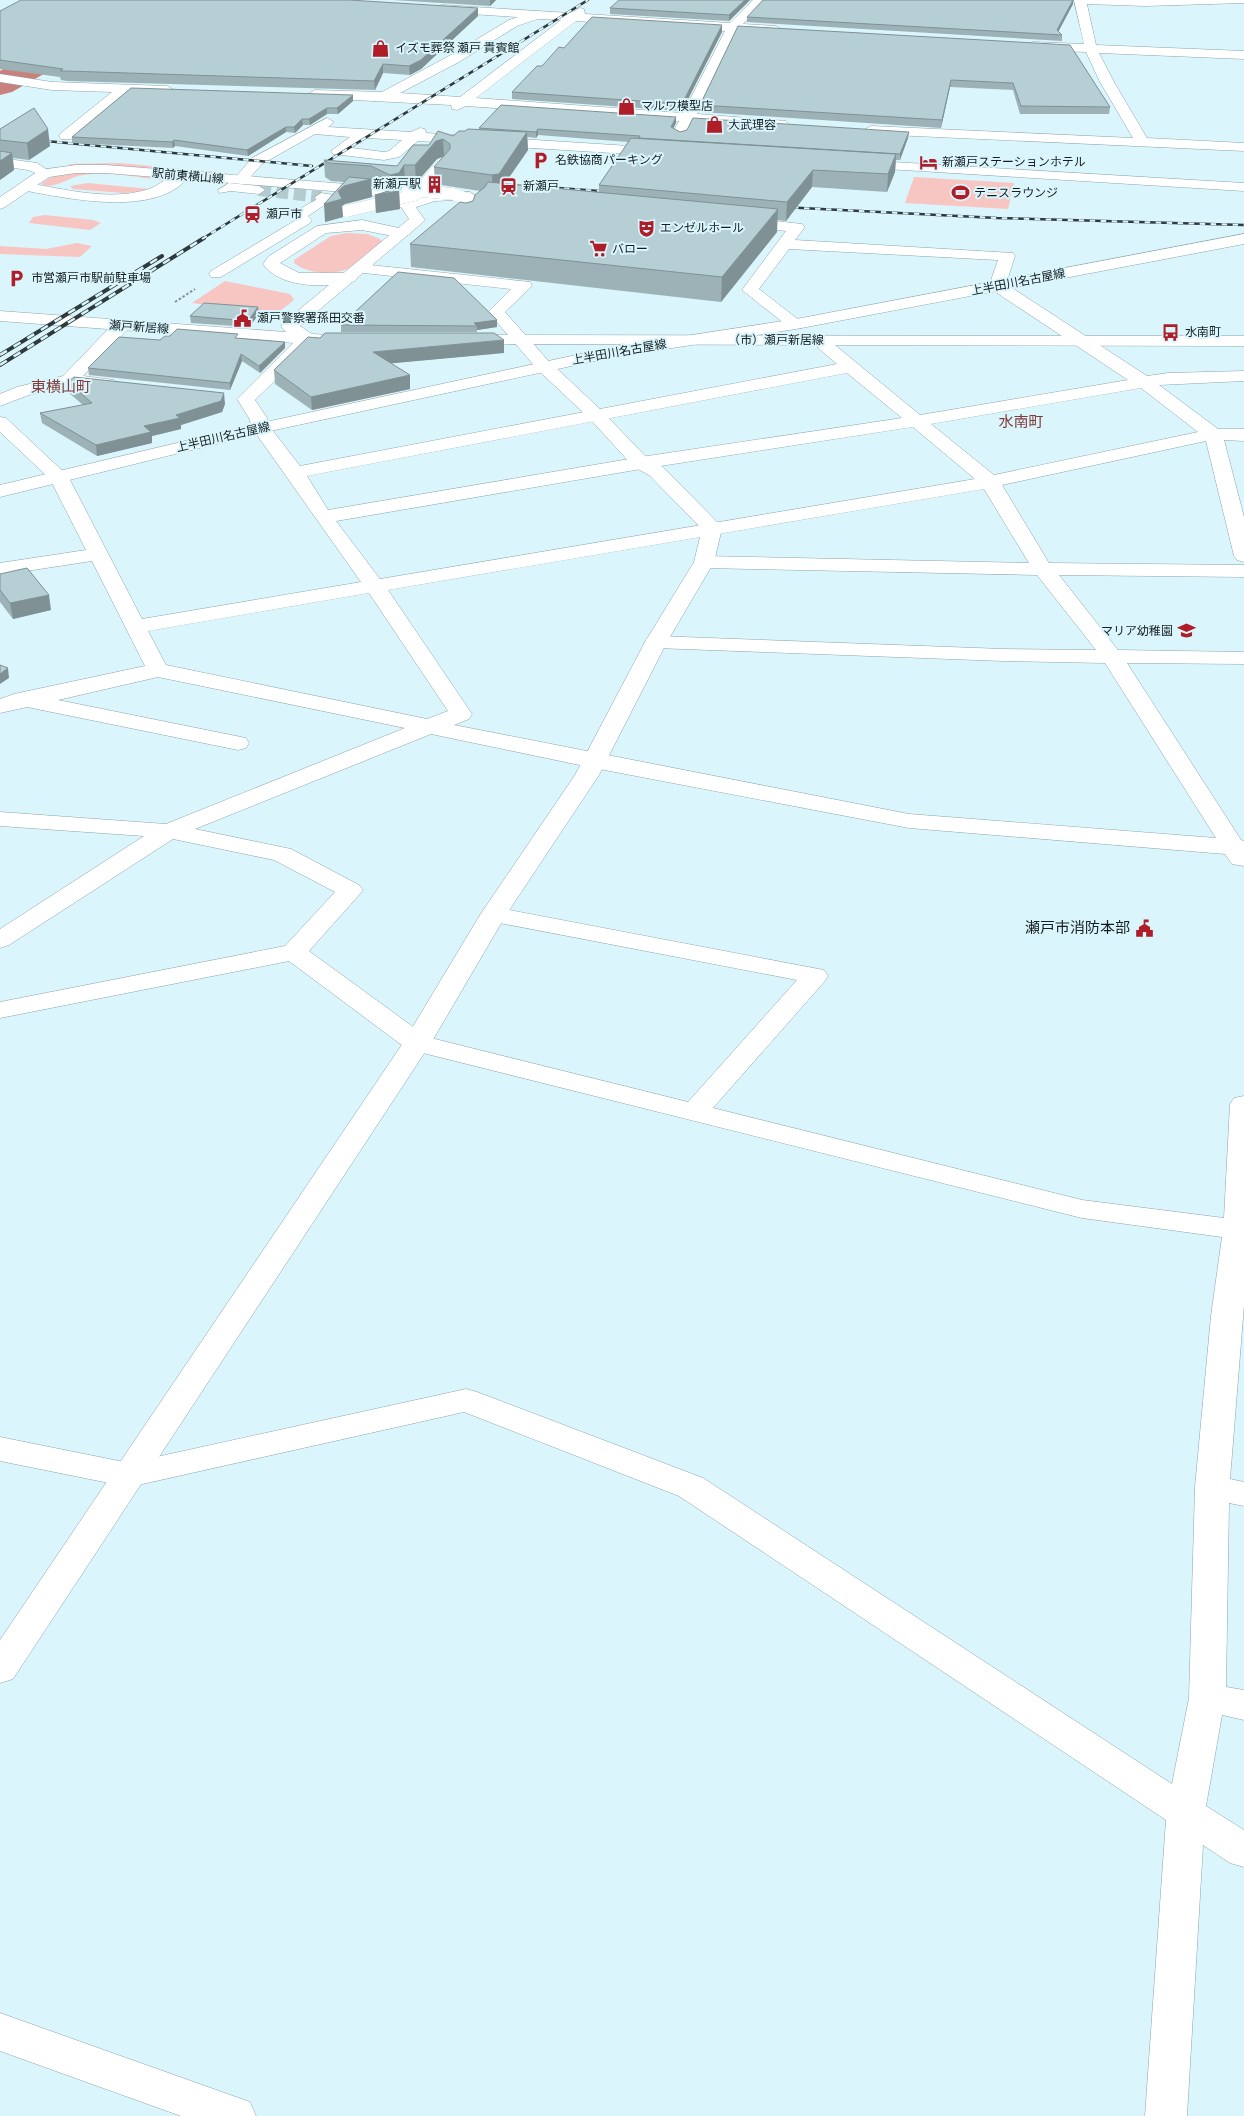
<svg xmlns="http://www.w3.org/2000/svg" width="1244" height="2116" viewBox="0 0 1244 2116" font-family="'Source Sans 3','Noto Sans JP',sans-serif">
	<rect width="100%" height="100%" fill="#daf5fb"/>
	<path fill="#f7c6c2" d="M120 163 228 173 222 176 76 167 68 164Z
		M96 171 170 178 168 181C140 178 106 170 78 176 67 179 52 190 41 184 54 171 79 172 96 171Z
		M914 177 1014 183 1008 209 905 203Z
		M88 183 149 189 147 191 123 193 73 189 70 186Z
		M45 215 93 220 101 223 90 230 29 223 33 217Z
		M347 233 367 234 380 239 382 242 348 269C331 275 308 274 294 263V260L331 236Z
		M77 243 92 246 80 257 0 254V246L46 249Z
		M225 281 290 294 294 300 276 314 192 303Z"/>
	<g fill="none" stroke-linecap="round" stroke-linejoin="round">
		<path fill="#c8817d" fill-rule="evenodd" d="M110 30 121 33 126 40 121 47 77 55 12 92 0 95V71C35 49 69 33 110 30Z"/>
		<path stroke="#b3cacf" stroke-width="12" stroke-dasharray="12 5.5" stroke-linecap="butt" d="M259 190 321 197"/>
		<defs>
			<path id="pedestrian" d="M229 183 259 186 265 190 259 194 231 191 219 193 218 190Z
				M321 193 334 195 335 198 308 216 312 220 310 223 221 277H211L209 274 211 271 296 220 292 215 294 212 316 200 315 197Z"/>
			<path id="minor" d="M753 0H766L743 24 776 26 782 30 776 34 737 31 697 114 786 121 788 124 781 128 692 122 685 135 680 136 673 132 679 121 466 106 457 110 452 109 451 105 315 98 308 94 315 90 382 92 449 56 509 20 518 17 438 12 436 9 438 6 442 5 570 13 580 8 584 9 585 14 730 23ZM538 19 561 20 460 97 400 93 459 62 517 26ZM576 21 725 31 683 113 476 98Z
				M1074 0H1086L1096 45 1244 51V59L1099 53 1114 82 1147 138 1244 143V151L871 134 864 130 871 126 1133 138 1100 82 1086 52 1033 50 1027 46 1033 42 1084 44Z
				M0 74 52 82 167 86 174 90 167 94 128 93 71 139H61L59 136 61 133 112 92 52 90 0 82Z
				M327 118 334 122 328 127 411 132 420 128 425 129 426 133 661 148 668 152 661 156 418 141 399 157 384 160 333 154 331 151 350 137 315 134 262 164 245 183 240 184 233 180 252 158ZM367 138 402 140 389 151 384 152 352 148Z
				M0 158 37 163 52 173 45 177 28 170 0 166Z
				M859 160 1244 183V191L854 167 852 164 854 161Z
				M183 171 190 175C160 218 70 199 27 191L20 187 27 183C64 189 108 201 146 190 160 186 170 174 183 171Z
				M470 192 477 196 475 199 435 201 407 210 399 205 402 202 434 193Z
				M739 217 802 224 805 227 795 240 1013 253 1015 256 1006 284 1147 376 1168 373 1244 371V381L1159 385 1218 429H1244V441L1224 440 1244 517V562L1237 560 1234 556 1206 441 1002 485 1049 563 1244 565V577L1059 575 1118 650 1244 652V664L1127 663 1241 840 1244 841V866L1232 864 1225 854 909 828 594 768 431 734 195 829 291 849 359 885 363 890 359 895 309 951 427 1037 688 1102 797 980 484 920 480 915 484 910 493 907 824 970 828 976 824 982 713 1108 1082 1200 1224 1218 1230 1104 1234 1098 1244 1096V1305L1230 1479 1244 1482V1506L1229 1503 1226 1687 1244 1690V1720L1222 1715 1206 1806 1244 1830V1867L1230 1863 1203 1845 1187 2116H1145L1166 1820 679 1496 464 1412 129 1487 0 1461V1437L129 1463 466 1389 477 1392 703 1478 1172 1784 1189 1698 1195 1487 1211 1316 1222 1237 1082 1218 407 1049 289 961 0 1018V1002L285 946 335 892 274 860 173 839 9 945 0 948V929L144 836 0 826V812L166 824 405 728 158 677 58 700 246 738 249 743 246 748 238 750 27 707 0 713V699L14 694 145 666 92 561 0 575V563L86 550 50 479 0 432V417L6 418 68 476 142 619 361 582 252 428 249 418 237 399 295 341H307L310 345 307 349 255 400 267 418 270 427 300 466 837 364 809 340 812 336H824L920 415 1128 380 991 289 989 286 998 260 789 249 759 289 804 324 802 328H790L742 290 786 231 734 225 731 222 734 219ZM847 373 902 418 641 457 328 510 307 476ZM1141 388 1198 432 994 475 931 424ZM913 427 975 479 380 579 336 521 641 469ZM984 489 1029 563 704 556 697 558 694 562 697 566 704 568 1037 575 1096 650 1003 649 656 636 648 637 645 642 648 647 656 648 1003 661 1105 663 1216 838 909 814 454 725 469 719 472 714 388 590ZM369 593 448 711 427 719 166 665 148 631Z
				M362 220 408 230 411 233 403 238 362 230 326 233 280 263 299 273H349L355 275 357 278 355 281C328 288 280 289 263 264L269 256 317 226Z
				M361 264 530 282 532 285 530 288 505 312 553 366 550 370H538L488 312 511 289 355 272 353 269Z
				M122 320 128 321 130 325 128 329 83 376 114 380 117 384 114 388 108 389 69 385 29 395 0 406V394L17 387 63 376 116 321Z"/>
			<path id="tertiary" d="M1080 0H1244V3L1145 6 1086 4Z
				M76 165H106L372 186 389 193 391 196 384 200 369 194 106 173H76L49 177 5 207 0 209V197L40 170Z
				M400 197 412 202 425 220 422 223 300 326 312 334 349 336 352 340 349 344H308L0 321V311L286 332 281 327 283 323 409 219 402 208 392 202Z
				M466 335 1244 336V346L460 344 457 340 460 336Z
				M544 361 550 362 602 411 648 459 663 467 719 524 722 528 714 562 667 642 599 775 506 915 431 1043 13 1679 0 1683V1640L403 1043 480 915 575 775 645 642 694 562 702 529 649 475 634 467 590 419 538 370 535 366 538 362Z
				M0 2013 250 2102 256 2116H181L0 2051Z"/>
			<path id="secondary" d="M1244 234V244L796 329 613 357 261 433 0 497V485L261 423 613 347 796 319Z"/>
		</defs>
		<use href="#pedestrian" stroke="#8ca5ab" stroke-width="1"/>
		<use href="#minor" stroke="#8ca5ab" stroke-width="1"/>
		<use href="#tertiary" stroke="#8ca5ab" stroke-width="1"/>
		<use href="#secondary" stroke="#8ca5ab" stroke-width="1"/>
		<path stroke="#7f9397" stroke-width="2" stroke-dasharray="2.5 2" stroke-linecap="butt" d="M175 302 195 289"/>
		<use href="#pedestrian" fill="#fff" fill-rule="evenodd"/>
		<use href="#minor" fill="#fff" fill-rule="evenodd"/>
		<use href="#tertiary" fill="#fff" fill-rule="evenodd"/>
		<use href="#secondary" fill="#fff" fill-rule="evenodd"/>
		<defs>
			<path id="rail-far1" d="M35 140 312 166
				M531 186 613 192
				M782 207 997 218 1244 225
				M202 239 588 0"/>
			<path id="rail" d="M0 355 162 256
				M0 365 204 238"/>
		</defs>
		<use href="#rail-far1" stroke="#2e3a3c" stroke-width="2.5"/>
		<use href="#rail" stroke="#2e3a3c" stroke-width="4"/>
		<use href="#rail-far1" stroke="#daf5fb" stroke-width="2" stroke-dasharray="5.5" stroke-linecap="butt"/>
		<use href="#rail" stroke="#daf5fb" stroke-width="2.5" stroke-dasharray="8" stroke-linecap="butt"/>
		<defs>
			<path id="pedestrian-bridge" d="M408 190 453 194 481 204 464 218
				M347 211 415 195 443 164"/>
		</defs>
		<use href="#pedestrian-bridge" stroke="#8ca5ab" stroke-width="12" stroke-linecap="butt"/>
		<use href="#pedestrian-bridge" stroke="#fff" stroke-width="12"/>
	</g>
	<path fill="#9cb2b7" fill-rule="evenodd" d="M393 0H496L490 6Z
		M750 0 729 21 610 14V8Z
		M1073 4 1058 32 1062 35V41L747 22V17Z
		M0 11 478 16 421 69 410 75 383 73 375 90 67 81 61 80 60 77 0 69Z
		M722 32 682 111 512 99V92L564 48Z
		M1070 45 1110 107 1109 114H1020L1013 90 950 87 941 128 700 112V105Z
		M353 101 338 114H327L310 125H303L295 133 286 132 248 156 175 146 173 148 72 143V137Z
		M676 117V123L673 128 680 132 908 138 900 160H896L895 172 887 192 812 187 786 221 777 220V232L721 302 411 267 410 244 466 203 473 201 480 191 435 184 434 167 443 157 437 159 416 183H405L400 190 399 191 400 209 376 213 375 195 388 191 371 184 372 197 345 204 342 206 343 217 325 222 344 182 331 181 325 177 324 160 397 166 429 145 465 131 479 129V128ZM538 135 629 142 599 185V192L505 183 528 150 527 137 536 138Z
		M0 129 50 146 29 160 13 158 14 170 0 180Z
		M398 272 497 327 477 330V332H341V325Z
		M258 307 259 314 249 327 191 323 190 316Z
		M238 338 285 342V348L260 373 242 361 230 390 89 375 88 368 160 340Z
		M504 353 391 363 410 389 312 410 275 384 274 370Z
		M68 382 225 404 222 412 181 425V429L152 436V443L97 456 42 423 40 413 83 405 69 393Z
		M0 574 51 610 13 619 0 602Z"/>
	<path fill="#7f9195" d="M490 0H496L490 6Z
		M745 0H750L729 21V15Z
		M1073 0V4L1056 36 1057 30Z
		M478 8V16L421 69 410 75 409 66Z
		M722 25V32L682 111V104Z
		M383 64V73L375 90 374 81Z
		M951 80 950 87 941 128 942 120Z
		M353 95V101L338 114 337 108Z
		M327 108V114L310 125 309 119Z
		M676 117V123L671 133V127Z
		M302 119 303 125 295 133 294 127Z
		M286 127V132L248 156 247 150Z
		M48 129 50 146 29 160 27 143Z
		M538 129V135L536 138V132Z
		M527 132 528 150 499 192 493 193 492 175Z
		M909 132 908 138 900 160V154Z
		M443 139 444 156 437 159 416 183 415 165 436 141Z
		M174 140 175 146 173 148 172 142Z
		M12 153 14 170 0 180V161Z
		M896 154 895 172 887 192 888 174Z
		M404 165 405 183 400 190 398 191H399L400 209 376 213 375 195 391 192 390 175Z
		M813 170 812 187 786 221 787 202Z
		M371 179 372 197 345 204 342 206 343 217 325 222 324 204 344 186Z
		M778 209 777 232 721 302 722 277Z
		M258 307 259 314 249 327 248 321Z
		M497 320V327L477 330V326L474 323Z
		M504 340V353L374 365 373 352Z
		M285 342V348L260 373 259 366Z
		M241 354 242 361 230 390V383Z
		M410 375V389L312 410 311 397Z
		M224 393 225 404 222 412 181 425V429L152 436V443L97 456 96 445 144 426 176 415Z
		M49 595 51 610 13 619 10 603Z
		M8 668 9 678 0 684V674Z"/>
	<path fill="#b5cfd5" stroke="#7f9195" d="M21 0H349L478 8 421 60 409 66 383 64 374 81 66 71H60L63 69 0 60V11Z
		M619 0H745L729 15 610 8Z
		M763 0H1073L1057 30 1062 35 747 17Z
		M592 17 722 25 682 104 512 92 537 66H542L559 47 564 48Z
		M738 26 1070 45 1110 107 1021 106 1013 83 951 80 942 120 700 105Z
		M131 88 353 95 337 108H327L309 119H302L294 127H286L247 150 174 140 172 142 72 137Z
		M501 105 676 117 671 127 680 132 687 130 693 118 909 132 900 154 639 138 640 136 538 129 536 132 479 128Z
		M34 108 48 129 27 143 0 140V129Z
		M468 129 527 132 499 174 492 175 434 167 450 149V144L443 139 436 141 415 165H404L399 173 390 175 371 166 329 163 324 160 397 166 413 145H429L438 131 453 136 459 131H465Z
		M631 138 896 154 888 174 813 170 787 202 599 185Z
		M0 151 12 153 0 161Z
		M349 177 371 179 344 186 338 191 342 199 324 204Z
		M488 182 778 209 722 277 410 244 460 202 466 203 473 201 475 195 485 187Z
		M396 189 399 191 375 195Z
		M398 272 454 278 497 320 474 323 477 326 341 325Z
		M204 303 258 307 248 321 190 316Z
		M177 329 238 334 235 338 285 342 259 366 241 354 230 383 88 368 119 337 160 340 165 336H170Z
		M325 333H494L504 340 373 352 410 375 311 397 274 370 308 337 320 338Z
		M74 377 224 393 221 401 176 415 180 418 144 426 151 432 96 445 40 413 92 403 68 382Z
		M27 568 49 595 10 603 0 590V574Z
		M0 665 8 668 0 674Z"/>
	<defs>
		<symbol id="shop-bare" viewBox="-9 -9 18 18"><path d="M-5-2.5h2.3a2.7 3.5 0 0 1 5.4 0H5L5.5 6h-11ZM-1.5-2.5h3a1.5 2.3 0 0 0-3 0Z" fill="#af1d29" stroke="#daf5fb" stroke-width="2.5" paint-order="stroke"/></symbol>
		<symbol id="parking-bare" viewBox="-9 -9 18 18"><path d="M-3.5-5.5H1a3.5 3.5 0 0 1 0 7H-1V5.5H-3.5ZM-1-3.4V-.6H.8a1.4 1.4 0 0 0 0-2.8Z" fill="#af1d29" stroke="#daf5fb" stroke-width="2.5" paint-order="stroke"/></symbol>
		<symbol id="hotel-bare" viewBox="-9 -9 18 18"><path d="M-6-4.5h1.5V1H6V5H4.5V3h-9V5H-6ZM-4 0a1.8 1.8 0 1 1 3.6 0ZM.5 0V-2.5h3Q6-2.5 6 0Z" fill="#af1d29" stroke="#daf5fb" stroke-width="2.5" paint-order="stroke"/></symbol>
		<symbol id="building-bare" viewBox="-9 -9 18 18"><path d="M-4-6H4V6H1V3H-1V6H-4ZM-2.5-4.3h1.7v1.8h-1.7ZM.8-4.3h1.7v1.8H.8ZM-2.5-1h1.7V.8h-1.7ZM.8-1h1.7V.8H.8Z" fill="#af1d29" stroke="#daf5fb" stroke-width="2.5" paint-order="stroke"/></symbol>
		<symbol id="station-bare" viewBox="-9 -9 18 18"><path d="M-3-6H3Q5-6 5-4V2Q5 4 3 4L4.5 6H3L1.5 4h-3L-3 6H-4.5L-3 4Q-5 4-5 2V-4Q-5-6-3-6ZM-3.5-4v3h7v-3ZM-3.5 1v1.5H-2V1ZM2 1v1.5H3.5V1Z" fill="#af1d29" stroke="#daf5fb" stroke-width="2.5" paint-order="stroke"/></symbol>
		<symbol id="stadium-bare" viewBox="-9 -9 18 18"><path d="M0-5a6.5 5 0 1 0 0 10a6.5 5 0 1 0 0-10ZM-3.5-1.8h7v3.6h-7Z" fill="#af1d29" stroke="#daf5fb" stroke-width="2.5" paint-order="stroke"/></symbol>
		<symbol id="theatre-bare" viewBox="-9 -9 18 18"><path d="M-5-5.5Q0-4 5-5.5V0Q5 5 0 6Q-5 5-5 0ZM-3.3-2.5H-1v1.5H-3.3ZM1-2.5H3.3v1.5H1ZM-2.8 1Q0 5.5 2.8 1Z" fill="#af1d29" stroke="#daf5fb" stroke-width="2.5" paint-order="stroke"/></symbol>
		<symbol id="supermarket-bare" viewBox="-9 -9 18 18"><path d="M-6-5.5h2.5l.6 2H6L4.5 2H-2.5L-4.4-4H-6ZM-1.5 3.2a1.3 1.3 0 1 0 .1 0ZM3 3.2a1.3 1.3 0 1 0 .1 0Z" fill="#af1d29" stroke="#daf5fb" stroke-width="2.5" paint-order="stroke"/></symbol>
		<symbol id="civic-bare" viewBox="-9 -9 18 18"><path d="M-.6-6.5H3V-4.5H.6V-3L4-1V1h2V6H-6V1h2V-1L-.6-3ZM-1.2 2.5V6h2.4V2.5Z" fill="#af1d29" stroke="#daf5fb" stroke-width="2.5" paint-order="stroke"/></symbol>
		<symbol id="bus-bare" viewBox="-9 -9 18 18"><path d="M-5-6H5V4H4V6H2V4H-2V6H-4V4H-5ZM-3.5-4V0h7V-4ZM-3.5 1.2v1.5H-2V1.2ZM2 1.2v1.5H3.5V1.2Z" fill="#af1d29" stroke="#daf5fb" stroke-width="2.5" paint-order="stroke"/></symbol>
		<symbol id="school-bare" viewBox="-9 -9 18 18"><path d="M0-5L7-2L0 1L-7-2ZM-4 1L0 2.5L4 1V4Q0 6-4 4Z" fill="#af1d29" stroke="#daf5fb" stroke-width="2.5" paint-order="stroke"/></symbol>
	</defs>
	<g fill-rule="evenodd">
		<use href="#shop-bare" x="368" y="36" width="25" height="25"/>
		<use href="#shop-bare" x="614" y="94" width="25" height="25"/>
		<use href="#shop-bare" x="702" y="112" width="25" height="25"/>
		<use href="#parking-bare" x="528" y="148" width="25" height="25"/>
		<use href="#hotel-bare" x="916" y="150" width="25" height="25"/>
		<use href="#building-bare" x="422" y="172" width="25" height="25"/>
		<use href="#station-bare" x="496" y="174" width="25" height="25"/>
		<use href="#stadium-bare" x="948" y="180" width="25" height="25"/>
		<use href="#station-bare" x="240" y="202" width="25" height="25"/>
		<use href="#theatre-bare" x="634" y="216" width="25" height="25"/>
		<use href="#supermarket-bare" x="586" y="236" width="25" height="25"/>
		<use href="#parking-bare" x="4" y="266" width="25" height="25"/>
		<use href="#civic-bare" x="230" y="306" width="25" height="25"/>
		<use href="#bus-bare" x="1158" y="320" width="25" height="25"/>
		<use href="#school-bare" x="1174" y="618" width="25" height="25"/>
		<use href="#civic-bare" x="1132" y="916" width="25" height="25"/>
	</g>
	<g text-anchor="middle" stroke-width="4" stroke-linejoin="round" paint-order="stroke">
		<g font-size="12" fill="#151f21" stroke="#daf5fb" text-anchor="start">
			<text x="395" y="52">イズモ葬祭 瀬戸 貴賓館</text>
			<text x="641" y="110">マルワ模型店</text>
			<text x="728" y="129">大武理容</text>
			<text x="555" y="164">名鉄協商パーキング</text>
			<text x="942" y="166">新瀬戸ステーションホテル</text>
			<text x="421" y="188" text-anchor="end">新瀬戸駅</text>
			<text x="523" y="190">新瀬戸</text>
			<text x="974" y="197">テニスラウンジ</text>
			<text x="266" y="218">瀬戸市</text>
			<text x="660" y="232">エンゼルホール</text>
			<text x="612" y="253">バロー</text>
			<text x="31" y="282">市営瀬戸市駅前駐車場</text>
			<text x="257" y="322">瀬戸警察署孫田交番</text>
			<text x="1185" y="336">水南町</text>
			<text x="1173" y="635" text-anchor="end">マリア幼稚園</text>
		</g>
		<g font-size="12" fill="#151f21" stroke="#daf5fb">
			<text transform="translate(188 176) rotate(5)" y="4">駅前東横山線</text>
			<text transform="translate(1018 282) rotate(-11)" y="4">上半田川名古屋線</text>
			<text transform="translate(139 327) rotate(4)" y="4">瀬戸新居線</text>
			<text x="776" y="344">（市）瀬戸新居線</text>
			<text transform="translate(619 352) rotate(-10)" y="4">上半田川名古屋線</text>
			<text transform="translate(223 437) rotate(-13)" y="4">上半田川名古屋線</text>
		</g>
		<g font-size="15" fill="#813a38" stroke="#daf5fb">
			<text x="61" y="392">東横山町</text>
			<text x="1021" y="427">水南町</text>
		</g>
		<g font-size="15" fill="#151f21" stroke="#daf5fb" text-anchor="end">
			<text x="1130" y="933">瀬戸市消防本部</text>
		</g>
	</g>
</svg>
